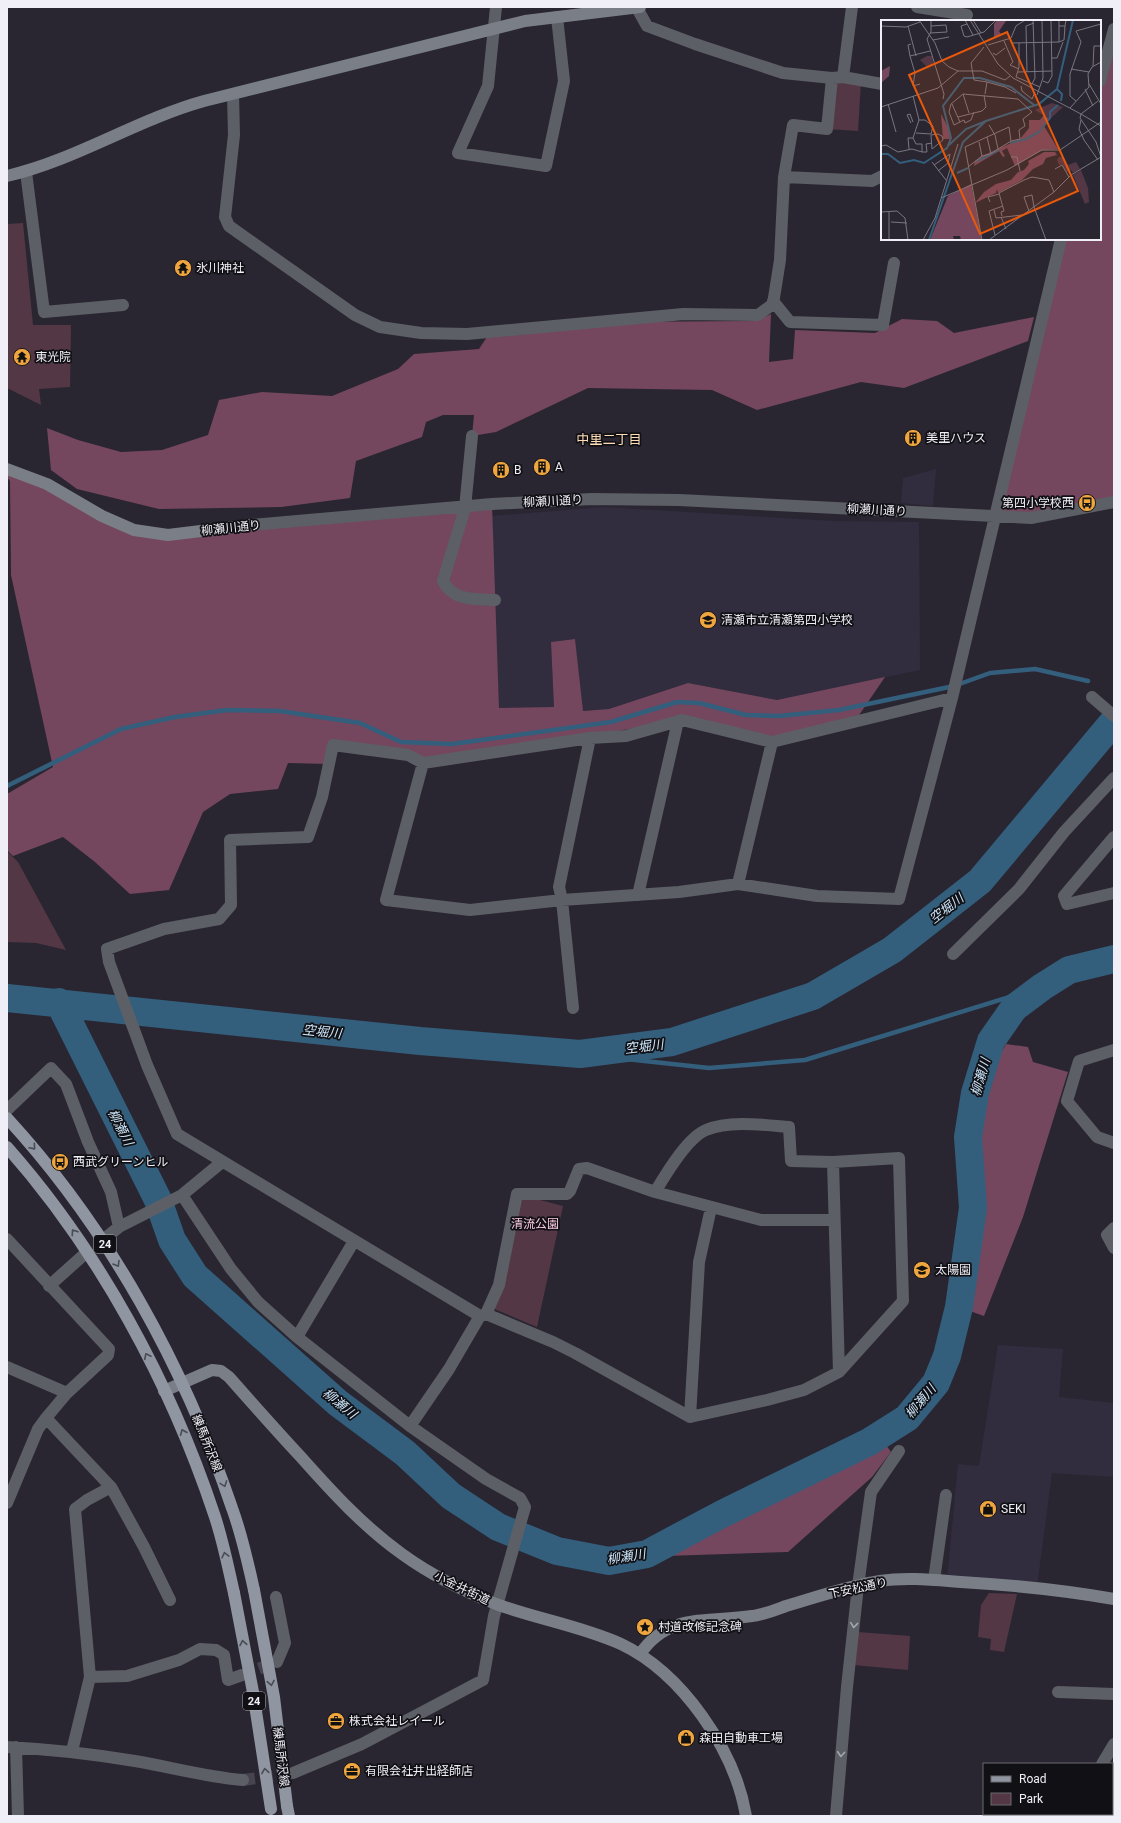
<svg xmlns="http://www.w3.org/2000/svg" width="1121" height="1823" viewBox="0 0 1121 1823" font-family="Roboto,'Noto Sans JP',sans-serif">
	<rect width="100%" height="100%" fill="#292632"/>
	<path fill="#312d3f" d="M936 469 933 506 901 503 903 478Z
		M604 507 833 521 919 522 920 670 777 700 688 683 609 709 582 711 575 639 551 642 554 707 499 708 491 516Z
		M998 1345 1063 1349 1059 1397 1114 1403V1477L1052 1473 1037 1587 947 1581 958 1464 979 1466Z"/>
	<path fill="#543745" d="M832 78 861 81 858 131 827 129Z
		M23 223 33 325H71L70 387 39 389 41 405 7 388V224Z
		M7 851 18 862 66 950 36 943 7 942Z
		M517 1194 563 1206 537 1327 492 1308Z
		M989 1593 1017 1594 1004 1652 990 1650 991 1639 978 1637 981 1605Z
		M858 1632 910 1636 908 1670 853 1665Z"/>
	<path fill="#75475e" d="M1114 29V502L1031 518 994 516 1061 239H1100V81Z
		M771 314 769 362 793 359 795 330 875 333 902 319 937 321 954 333 1034 317 1028 341 904 388 861 382 757 410 712 390 588 388 496 432 472 436 474 415H443L426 422 422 437 356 461 350 498 281 507 159 509 77 489 51 470 47 428 78 440 121 452 162 450 208 435 219 400 262 392 332 396 398 369 414 354 479 349 487 337 599 322 756 321Z
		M7 469 102 516 168 535 492 504 499 708 554 707 551 642 575 639 583 711 609 709 688 683 777 700 885 677 855 721 772 742 678 721 423 763 333 745 329 764 288 763 278 789 230 794 203 812 169 890 130 894 95 862 63 837 13 856 7 850V794L53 767 11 575 10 481 7 477Z
		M1006 1044 1028 1047 1033 1062 1068 1072 1023 1217 984 1316 964 1309 979 1211 973 1141 984 1083Z
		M884 1442 891 1452 872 1477 788 1552 665 1556Z"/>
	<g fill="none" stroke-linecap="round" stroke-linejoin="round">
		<path stroke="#335f7d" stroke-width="4.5" d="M7 786 121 729 175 717 227 710 280 711 360 723 401 742 452 744 611 722 677 702 699 703 746 715 779 716 839 710 954 686 990 673 1035 669 1088 681
			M580 1054 709 1068 805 1060 1042 987"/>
		<path stroke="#335f7d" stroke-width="28" d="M7 998 420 1041 580 1054 672 1042 813 996 892 950 980 881 1114 721
			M59 1002 158 1200 172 1240 195 1276 338 1403 405 1453 451 1496 498 1527 557 1551 609 1561 647 1554 722 1514 869 1442 907 1418 936 1383 947 1356 959 1307 973 1208 968 1137 975 1093 991 1041 1014 1008 1042 987 1069 970 1114 959"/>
		<path stroke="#47444f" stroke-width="12" stroke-dasharray="12 6" stroke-linecap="butt" d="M242 1675 277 1662
			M243 1780 293 1773"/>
		<path stroke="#5c5f65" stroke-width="12" d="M496 7 488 86 458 153 546 166 564 81 557 17
			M917 7 967 15
			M637 8 647 26 695 44 783 73 832 78 843 77 882 84
			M843 77 852 7
			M1100 81 1114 29
			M233 94 234 135 225 217 229 226 355 315 380 327 421 333 467 334 683 314 758 315 773 304 780 260 784 177 793 125 827 129 832 78
			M26 172 44 312 123 305
			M784 177 872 181 882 176
			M773 301 790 322 883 325 894 263
			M472 436 465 508 443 581C453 601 474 599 495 600
			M250 525 492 504 592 499 679 500 1031 518 1114 502
			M1092 697 1114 716
			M423 763 386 900 470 910 562 900 679 892 738 884 817 896 899 899 952 698 1061 239
			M1114 837 1064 896 1067 904 1114 893
			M738 884 772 742
			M638 895 678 721
			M953 954 1019 889 1064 832 1114 778
			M573 1008 562 900 559 887 590 738
			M1114 1050 1079 1061 1067 1101 1097 1137 1114 1143
			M7 1110 51 1068 66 1084 88 1142 111 1192 119 1227 103 1240
			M833 1162 839 1372
			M655 1192C666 1174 687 1138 706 1130 729 1120 765 1125 789 1127L791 1161 833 1162 899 1158 903 1301 839 1372 804 1390 767 1400 690 1417 575 1353 553 1342 486 1314 480 1316 177 1134 147 1065 109 962 107 949 164 929 219 919 231 905 230 840 308 837 322 797 333 745 408 755 423 763 590 738 626 736 682 720 772 742 952 698
			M182 1195 231 1269 258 1302 297 1337 410 1426 449 1369 480 1316
			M119 1227 182 1195 222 1162
			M1114 1228 1107 1235 1114 1248
			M7 1239 109 1349 108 1355 67 1393 46 1418 38 1429 7 1503
			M49 1286 87 1252
			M486 1314 499 1285 517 1194H567L570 1191 579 1169 587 1168 655 1192 761 1220H834
			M297 1337 354 1241
			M7 1367 67 1393
			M690 1417 699 1262 711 1208
			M46 1418 111 1487 87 1500 75 1509 90 1677 72 1751
			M111 1487 144 1547 170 1600
			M934 1580 946 1495
			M276 1597 285 1643 277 1662
			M90 1677 127 1676 179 1660 200 1649 216 1650 224 1655 228 1680 242 1675
			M1058 1692 1114 1694
			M7 1747C50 1749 92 1754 135 1761 171 1767 206 1777 243 1780
			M16 1747 18 1816
			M1102 1764 1114 1744
			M293 1773 362 1744 483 1680 494 1616 525 1507 520 1498 486 1479 410 1426
			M836 1816 847 1687 858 1586 871 1492 899 1451
			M1058 1816 1059 1814"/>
		<path stroke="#7a7e87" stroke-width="12" d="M7 176C76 160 136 120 204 101L525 21 640 7
			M7 469 47 484 102 516 134 530 168 535 250 525
			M164 1391 212 1370 221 1371 229 1377C252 1403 276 1430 300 1456 332 1492 363 1526 402 1554 431 1575 463 1591 496 1604 537 1619 581 1626 621 1644 682 1673 735 1750 746 1816
			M640 1654C669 1612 707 1623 752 1616 763 1615 775 1610 786 1606 817 1597 848 1586 880 1581 906 1577 934 1580 961 1582 1013 1585 1063 1590 1114 1599"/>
		<path stroke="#9095a2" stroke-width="12" d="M7 1118C109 1229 184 1366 232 1508 242 1535 248 1563 254 1590
			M7 1147C99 1251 170 1382 214 1514 223 1540 228 1567 234 1593
			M287 1806 289 1816"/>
		<path stroke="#9095a2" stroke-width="12" d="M254 1590 274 1697 287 1806
			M234 1593 253 1692 271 1809"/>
	</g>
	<defs><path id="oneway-chevron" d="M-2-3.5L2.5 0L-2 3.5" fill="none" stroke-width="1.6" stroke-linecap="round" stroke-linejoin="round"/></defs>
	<g stroke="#4a4c54">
		<use href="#oneway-chevron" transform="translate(33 1147) rotate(49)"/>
		<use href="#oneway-chevron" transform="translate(74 1232) rotate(-124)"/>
		<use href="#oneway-chevron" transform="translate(117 1264) rotate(59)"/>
		<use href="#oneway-chevron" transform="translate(147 1356) rotate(-116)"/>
		<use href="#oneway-chevron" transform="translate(183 1432) rotate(-113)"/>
		<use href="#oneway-chevron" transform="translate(224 1484) rotate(70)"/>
		<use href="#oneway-chevron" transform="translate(225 1555) rotate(-104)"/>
		<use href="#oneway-chevron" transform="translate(243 1643) rotate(-101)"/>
		<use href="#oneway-chevron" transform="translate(271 1683) rotate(80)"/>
		<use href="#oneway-chevron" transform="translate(265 1771) rotate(-99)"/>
	</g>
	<g stroke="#a6a6ae">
		<use href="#oneway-chevron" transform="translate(854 1625) rotate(96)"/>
		<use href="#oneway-chevron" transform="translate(841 1754) rotate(95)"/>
	</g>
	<defs>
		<symbol id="temple-disc" viewBox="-11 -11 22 22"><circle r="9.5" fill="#f0a63f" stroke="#111015"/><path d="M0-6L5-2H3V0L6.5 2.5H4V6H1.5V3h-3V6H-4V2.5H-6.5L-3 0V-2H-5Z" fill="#111"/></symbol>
		<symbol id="building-disc" viewBox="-11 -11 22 22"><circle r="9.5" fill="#f0a63f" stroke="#111015"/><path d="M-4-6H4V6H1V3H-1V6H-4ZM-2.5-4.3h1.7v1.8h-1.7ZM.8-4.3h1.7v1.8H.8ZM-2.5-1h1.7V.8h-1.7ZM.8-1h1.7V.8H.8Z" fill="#111"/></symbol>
		<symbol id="bus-disc" viewBox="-11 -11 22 22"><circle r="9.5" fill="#f0a63f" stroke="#111015"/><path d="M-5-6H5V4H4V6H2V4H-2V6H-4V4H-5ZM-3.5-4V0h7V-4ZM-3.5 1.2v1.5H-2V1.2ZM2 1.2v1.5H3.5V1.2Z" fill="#111"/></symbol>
		<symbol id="school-disc" viewBox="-11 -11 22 22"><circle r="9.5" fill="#f0a63f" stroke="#111015"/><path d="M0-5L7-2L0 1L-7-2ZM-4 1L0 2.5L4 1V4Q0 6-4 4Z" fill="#111"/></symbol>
		<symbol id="shop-disc" viewBox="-11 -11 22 22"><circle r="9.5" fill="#f0a63f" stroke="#111015"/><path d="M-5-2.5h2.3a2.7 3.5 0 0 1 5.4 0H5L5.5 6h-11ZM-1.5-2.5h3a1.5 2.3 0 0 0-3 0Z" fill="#111"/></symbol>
		<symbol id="sight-disc" viewBox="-11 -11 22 22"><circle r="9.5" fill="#f0a63f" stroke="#111015"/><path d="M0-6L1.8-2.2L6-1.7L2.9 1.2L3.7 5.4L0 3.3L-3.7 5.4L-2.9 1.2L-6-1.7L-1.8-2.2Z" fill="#111"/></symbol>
		<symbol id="office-disc" viewBox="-11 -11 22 22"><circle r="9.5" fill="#f0a63f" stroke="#111015"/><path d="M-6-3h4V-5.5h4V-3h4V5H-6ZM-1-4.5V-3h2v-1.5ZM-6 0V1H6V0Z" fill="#111"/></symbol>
	</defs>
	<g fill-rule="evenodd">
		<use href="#temple-disc" x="173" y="258" width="20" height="20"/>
		<use href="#temple-disc" x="12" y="347" width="20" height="20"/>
		<use href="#building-disc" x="903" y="428" width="20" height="20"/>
		<use href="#building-disc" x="532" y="457" width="20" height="20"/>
		<use href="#building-disc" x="491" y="460" width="20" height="20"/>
		<use href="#bus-disc" x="1077" y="493" width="20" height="20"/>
		<use href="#school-disc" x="698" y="610" width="20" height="20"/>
		<use href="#bus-disc" x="50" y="1152" width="20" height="20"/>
		<use href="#school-disc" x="912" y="1260" width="20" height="20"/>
		<use href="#shop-disc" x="978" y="1499" width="20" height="20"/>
		<use href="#sight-disc" x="635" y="1617" width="20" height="20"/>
		<use href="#office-disc" x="326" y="1711" width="20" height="20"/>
		<use href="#shop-disc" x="676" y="1728" width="20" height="20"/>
		<use href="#office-disc" x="342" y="1761" width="20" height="20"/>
	</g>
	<g text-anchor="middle" stroke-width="3.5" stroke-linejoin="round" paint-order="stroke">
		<g fill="#111015" stroke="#adabb2" stroke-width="1">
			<rect x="94" y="1235" width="22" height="18" rx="3"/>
			<rect x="243" y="1692" width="22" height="18" rx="3"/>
		</g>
		<g font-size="11" font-weight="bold" fill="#f0eef6">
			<text x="105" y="1248">24</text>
			<text x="254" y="1705">24</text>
		</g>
		<g font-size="12" fill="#f0eef6" stroke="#111015" text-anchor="start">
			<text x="196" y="272">氷川神社</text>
			<text x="35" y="361">東光院</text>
			<text x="926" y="442">美里ハウス</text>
			<text x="555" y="471">A</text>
			<text x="514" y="474">B</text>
			<text x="1074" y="507" text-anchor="end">第四小学校西</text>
			<text x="721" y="624">清瀬市立清瀬第四小学校</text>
			<text x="73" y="1166">西武グリーンヒル</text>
			<text x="935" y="1274">太陽園</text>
			<text x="1001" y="1513">SEKI</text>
			<text x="658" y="1631">村道改修記念碑</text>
			<text x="349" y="1725">株式会社レイール</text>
			<text x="699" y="1742">森田自動車工場</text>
			<text x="365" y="1775">有限会社井出経師店</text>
		</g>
		<g font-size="12" fill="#f0eef6" stroke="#111015">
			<text transform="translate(553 501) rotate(-3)" y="4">柳瀬川通り</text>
			<text transform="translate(877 510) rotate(3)" y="4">柳瀬川通り</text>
			<text transform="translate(231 528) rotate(-6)" y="4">柳瀬川通り</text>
			<text transform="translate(207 1443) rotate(68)" y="4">練馬所沢線</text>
			<text transform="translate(462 1588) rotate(26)" y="4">小金井街道</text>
			<text transform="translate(858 1588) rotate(-12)" y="4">下安松通り</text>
			<text transform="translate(281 1757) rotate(83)" y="4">練馬所沢線</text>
		</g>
		<g font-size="12" fill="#fccce1" stroke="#111015">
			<text x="535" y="1228">清流公園</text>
		</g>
		<g font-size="13" fill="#fdddb8" stroke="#111015">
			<text x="609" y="444">中里二丁目</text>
		</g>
		<g font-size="13" font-style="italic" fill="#cbe6fa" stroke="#111015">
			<text transform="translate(946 908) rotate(-38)" y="5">空堀川</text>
			<text transform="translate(322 1031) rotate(6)" y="5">空堀川</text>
			<text transform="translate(644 1046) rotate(-7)" y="5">空堀川</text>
			<text transform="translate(980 1077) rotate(-74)" y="5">柳瀬川</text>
			<text transform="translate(121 1127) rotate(63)" y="5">柳瀬川</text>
			<text transform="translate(920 1401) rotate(-50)" y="5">柳瀬川</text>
			<text transform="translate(340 1403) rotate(39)" y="5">柳瀬川</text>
			<text transform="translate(626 1556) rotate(-9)" y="5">柳瀬川</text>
		</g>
	</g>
	<g transform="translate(881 20)">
		<rect width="220" height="220" fill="#292632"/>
		<path d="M46 36H51L52 43 47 48 39 40ZM171 83 182 87 169 99 154 90ZM178 137H181L187 145 195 142 199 149 192 153 190 150 186 152 181 144 178 145 176 140ZM200 150 207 168 208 182 204 184 192 155Z" fill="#543745"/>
		<path d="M116 0 125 1 118 11 120 14 113 18V4ZM9 46 8 56 0 63V51ZM60 94 68 109 69 119H62ZM162 96 168 98 163 106 177 129 161 130 134 146 126 128 121 131 124 136 122 137 118 131 93 146 94 141 101 136 139 119 148 108V100H159ZM163 132H174L176 135 165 138 162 144 152 149 141 160 117 173 116 169 115 173 94 183 103 172 115 164 130 160 137 152 143 150 148 144 147 141ZM90 164 101 220H80L79 216H72L73 220H49L67 176Z" fill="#75475e"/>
		<path fill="none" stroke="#335f7d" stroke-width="2" d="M176 69 181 74 180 81M129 123 145 119 158 112 169 98V92L177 85M68 125 85 109 105 101M0 134H7L19 143 33 140 43 143 66 128 70 118 62 86 83 58H99L130 67 153 85M96 141 118 130M76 153 87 148M48 220 82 122 105 101 158 84 176 69 192 0"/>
		<path fill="none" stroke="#797680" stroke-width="1" d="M38 0 54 23 61 41 68 47 77 51H101L124 60 129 56M50 0V12L46 19 63 74 62 79M84 0 92 15M89 0 117 44 132 58 200 94 199 98 215 122 220 137M92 0 100 13M86 4 80 6 83 16 86 17 103 12 115 0M0 6 25 7 39 2M27 6 35 36M178 6H184L185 0M49 13 66 12 65 5 50 6M52 20 68 17M123 21 132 42 129 45 138 49M178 22 183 20 184 6M131 23 178 22V0M138 23V47L135 57 159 67M107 25 130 18 135 6 144 0M103 27 90 43 93 60 106 62M112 33 115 35 124 28M29 36 27 25 30 24M171 38H176L182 22M212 46 213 26H220M190 49 208 52M137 52 171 51M146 52 145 6 153 3M162 61 167 63 171 56 170 0M39 64 32 66 34 53 29 36 49 31M151 64 154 58 152 0M208 64 220 84M140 66 141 71 151 79 154 72M204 69 212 86M82 74 88 93M104 74 106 62 124 67 135 73M156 75 162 58 161 0M195 81 189 76V54L200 22 195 11 220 4M7 84 15 112M71 84 79 102M0 87 57 68 77 51M189 88 208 67 207 54 211 47 220 42M200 94 217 81M200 94 220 106M77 97 101 91 105 87 103 75M200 100 198 109 203 120 217 140M30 103 26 95 29 94 32 102M108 105 114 115 117 129M35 113 50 114 52 106 44 100H38M57 114 61 116 62 120 51 129 50 115ZM106 117 110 134M98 122 101 136M0 126 5 125 17 132 31 129 41 132V124H35L32 118M28 129 27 118H32L38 100 32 76M41 132H46L45 124 51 123M130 137H136L139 151M51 142 65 160M53 145 69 134 67 143 57 151M87 147 101 136 109 134 130 121 139 119 138 110 144 106 142 99 151 92 137 79 82 74 70 84 68 92 73 105 83 100 84 103 90 100 93 92M174 149 181 145 188 157M60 178 126 150 161 130H179L220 102M109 182 107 177 118 174M113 190 115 198 141 195M8 191V220M148 191 143 177 151 175 153 187 165 220M0 192 16 191 24 198 27 220M121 196 120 192 123 191 118 173 143 160 151 157 168 160 173 172M120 197 125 209M10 202 26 203M114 215 108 191 122 186M42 220 54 198 77 124M101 220 84 127 128 107 130 121M108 220 173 172 190 155 220 137"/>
		<path fill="#e8590c" fill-opacity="0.15" stroke="#e8590c" stroke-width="2" d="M126 12 197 171 99 214 28 55Z"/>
		<rect width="220" height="220" fill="none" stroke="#f0eef6" stroke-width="2"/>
	</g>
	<rect width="1121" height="1823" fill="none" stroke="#f0eef6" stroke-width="16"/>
	<rect x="983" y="1763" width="130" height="52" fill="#111015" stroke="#6a696f"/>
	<rect x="991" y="1776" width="20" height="6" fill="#9095a2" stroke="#6a696f"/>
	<text x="1019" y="1783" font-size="12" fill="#f0eef6">Road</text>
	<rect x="991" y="1793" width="20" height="12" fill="#543745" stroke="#6a696f"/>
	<text x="1019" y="1803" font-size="12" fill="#f0eef6">Park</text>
</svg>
